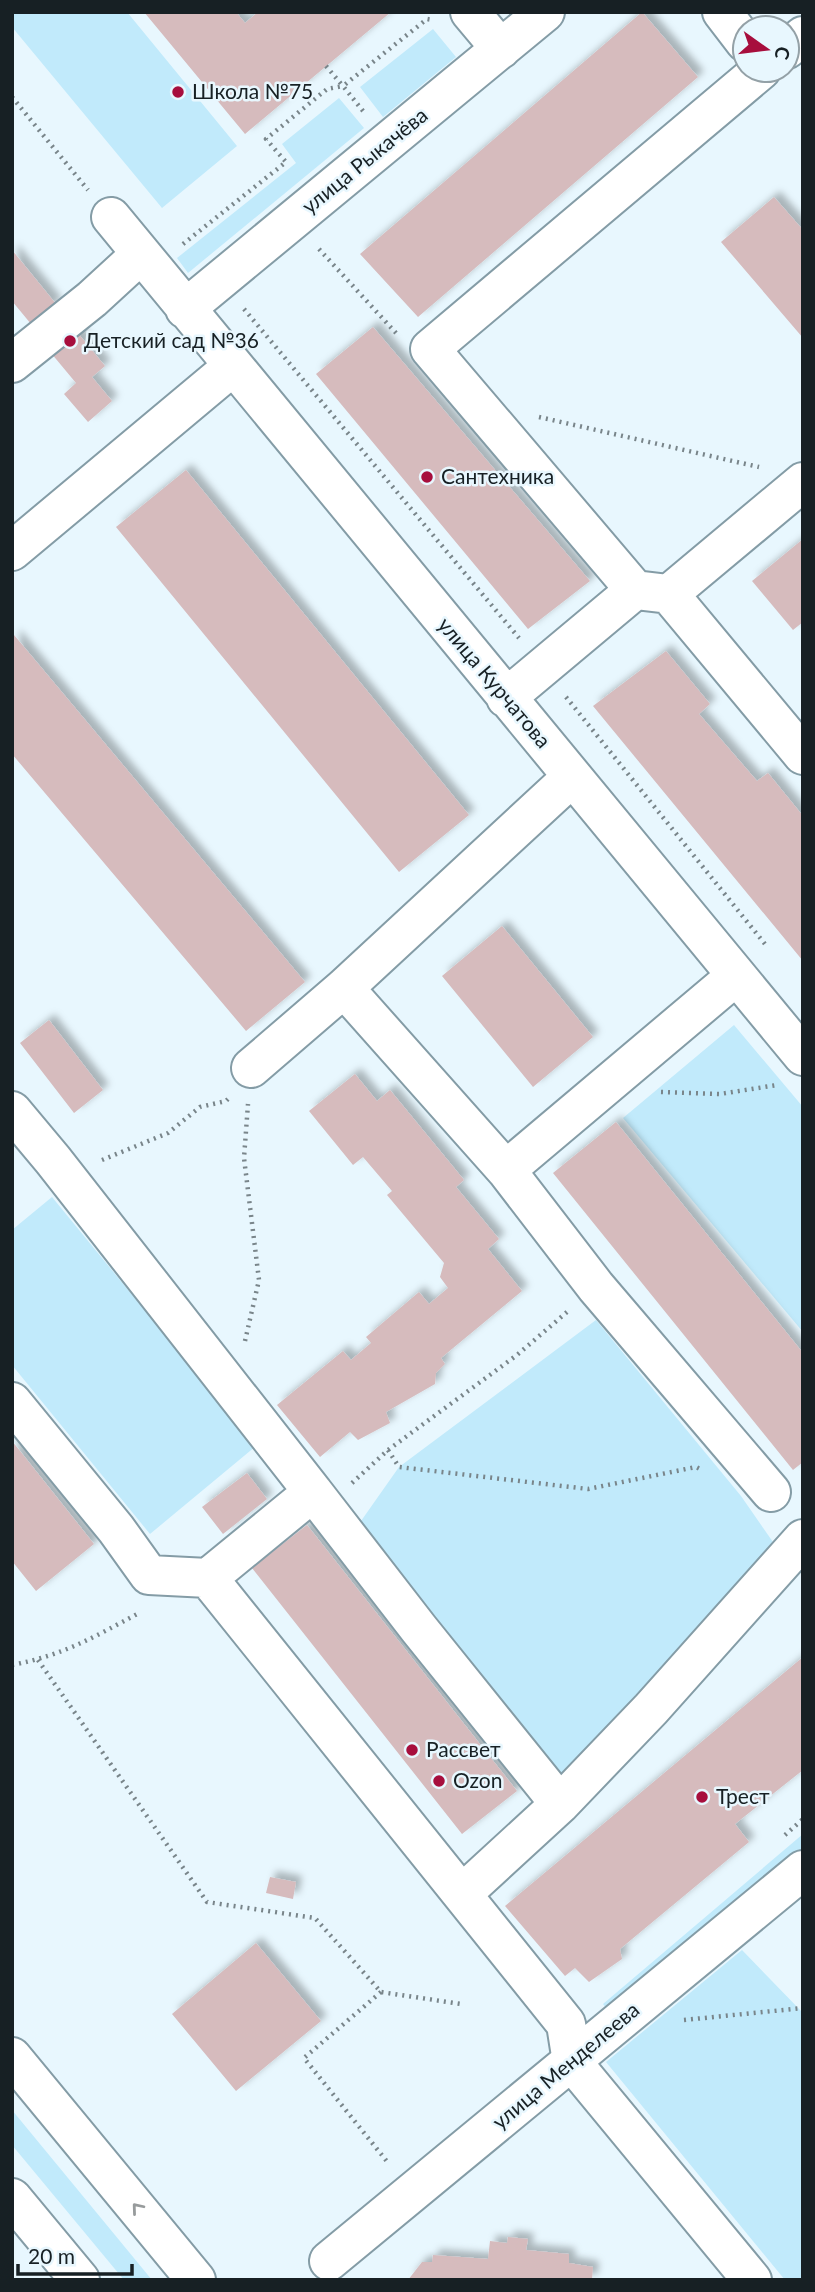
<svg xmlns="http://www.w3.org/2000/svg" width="815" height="2292" viewBox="0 0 815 2292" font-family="Lato,sans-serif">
	<defs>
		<filter id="shadow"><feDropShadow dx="6" dy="-6" stdDeviation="3.5" flood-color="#0004"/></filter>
	</defs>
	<rect width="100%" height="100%" fill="#e8f7fe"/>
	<path fill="#c1eafb" d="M12 12H127L237 146 162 208 12 27Z
		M433 29 456 57 383 117 360 87Z
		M339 98 364 128 188 273 177 258 296 163 282 144Z
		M734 1025 803 1107V1332L623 1118Z
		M52 1197 256 1446 150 1534 12 1365V1230Z
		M596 1320 741 1496 775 1545 563 1782 361 1521 399 1467Z
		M803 1834V1853L611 2014 603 2004Z
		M742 1950 803 2013V2280H785L606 2062Z
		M12 2110 152 2280H124L12 2145Z"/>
	<path fill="#d6bbbd" filter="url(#shadow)" d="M144 12H236L245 23 258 12H391L245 134Z
		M642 12 698 77 418 317 360 254Z
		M774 197 803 230V338L721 242Z
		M12 250 56 304 31 324 12 301Z
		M72 326 105 366 92 377 112 401 88 422 64 394 76 383 46 347Z
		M373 327 590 581 528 629 316 374Z
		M186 470 469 815 399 872 116 527Z
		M803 539V622L793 630 752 581Z
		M14 635 305 982 246 1031 12 754Z
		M666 651 710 704 699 714 757 781 768 773 803 816V961L593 706Z
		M502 926 593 1037 533 1087 442 976Z
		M49 1020 103 1090 74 1113 20 1043Z
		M355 1074 377 1101 390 1090 464 1180 456 1187 499 1239 488 1249 522 1291 441 1358 445 1364 436 1373 435 1384 386 1412 390 1423 358 1440 350 1432 320 1457 277 1405 343 1351 351 1360 371 1343 366 1337 419 1292 429 1304 448 1288 440 1277 444 1263 387 1195 392 1191 363 1157 353 1165 309 1111Z
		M616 1122 803 1353V1462L793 1470 553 1173Z
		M12 1441 94 1544 36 1591 12 1561Z
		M247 1473 267 1499 223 1534 202 1507Z
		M307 1525 517 1791 462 1834 252 1568Z
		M803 1657V1770L735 1824 749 1842 620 1949 622 1959 589 1982 575 1968 565 1976 505 1906Z
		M270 1877 296 1882 293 1899 266 1893Z
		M256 1943 321 2021 236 2091 172 2014Z
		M508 2237 528 2239 526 2250 569 2254V2263L593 2267 592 2280H408L422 2262H432L433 2255 488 2259 490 2241 507 2243Z"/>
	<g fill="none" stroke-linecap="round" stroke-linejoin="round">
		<defs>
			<path id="minor" d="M470 12 501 49
				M722 12 745 42
				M787 49 803 36
				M761 70 430 349 635 590 669 594 803 482
				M111 217 803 1056
				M185 309 545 12
				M12 363 92 299 141 254
				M12 551 232 367
				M669 594 803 755
				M506 698 635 590
				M736 976 506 1170 596 1287 771 1492
				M344 988 506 1170
				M251 1068 344 988 572 777
				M12 1111 53 1160 313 1492
				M12 1402 116 1529 149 1575 208 1578 313 1492 419 1629 560 1804
				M208 1578 566 2024 572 2062 752 2280
				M462 1894 560 1804 651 1709 803 1539
				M329 2261 803 1870"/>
			<path id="major" d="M12 2057 196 2280
				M12 2198 80 2280"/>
		</defs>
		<use href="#minor" stroke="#849ca6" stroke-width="42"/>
		<use href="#major" stroke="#849ca6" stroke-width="42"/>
		<path stroke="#79858a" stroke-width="4.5" stroke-dasharray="2 5" stroke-linecap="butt" d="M326 66 342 85
			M12 97 88 190
			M363 111 343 86 427 19 433 20
			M183 244 286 162 266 139 327 89 343 86
			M319 249 396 333
			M244 309 519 638
			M539 417 759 467
			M566 697 765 944
			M661 1092 720 1094 777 1085
			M102 1160 168 1133 200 1107 226 1101 230 1097
			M245 1341 259 1280 244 1158 248 1104
			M388 1450 399 1467 588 1489 696 1467 700 1469
			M352 1483 388 1450 517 1355 567 1312
			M38 1660 207 1902 315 1918 381 1992 461 2004
			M12 1665C64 1655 94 1637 139 1613
			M785 1835 803 1819
			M381 1992 304 2058 389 2164
			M684 2020 803 2008"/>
		<use href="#minor" stroke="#fff" stroke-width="38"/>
		<use href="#major" stroke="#fff" stroke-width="38"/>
	</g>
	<defs><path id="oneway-chevron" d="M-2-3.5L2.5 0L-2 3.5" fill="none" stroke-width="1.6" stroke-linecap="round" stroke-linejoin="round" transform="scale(1.75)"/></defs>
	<use stroke="#979b9c" href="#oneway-chevron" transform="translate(137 2208) rotate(-130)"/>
	<g fill="#a70e3d" stroke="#e8f7fe" stroke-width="2.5">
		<circle cx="178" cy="92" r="7"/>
		<circle cx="70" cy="341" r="7"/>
		<circle cx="427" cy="477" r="7"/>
		<circle cx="412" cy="1750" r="7"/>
		<circle cx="439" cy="1781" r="7"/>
		<circle cx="702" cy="1797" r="7"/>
	</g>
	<g text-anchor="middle" stroke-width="5" stroke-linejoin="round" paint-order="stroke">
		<g font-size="21" fill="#172024" stroke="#e8f7fe" text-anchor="start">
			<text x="192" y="99">Школа №75</text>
			<text x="84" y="348">Детский сад №36</text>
			<text x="441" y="484">Сантехника</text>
			<text x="426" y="1757">Рассвет</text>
			<text x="453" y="1788">Ozon</text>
			<text x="716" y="1804">Трест</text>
		</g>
		<g font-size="21" fill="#172024" stroke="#e8f7fe">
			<text transform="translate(365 161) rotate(-39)" y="7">улица Рыкачёва</text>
			<text transform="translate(494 683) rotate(50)" y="7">улица Курчатова</text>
			<text transform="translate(566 2066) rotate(-40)" y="7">улица Менделеева</text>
		</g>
	</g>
	<rect width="815" height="2292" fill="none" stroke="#172024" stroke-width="28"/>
	<g transform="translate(766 49) rotate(104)"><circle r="33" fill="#e8f7fe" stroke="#94a1a7" stroke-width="2"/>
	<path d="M0-5L12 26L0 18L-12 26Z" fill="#a70e3d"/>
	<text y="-10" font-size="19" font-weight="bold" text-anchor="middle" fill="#172024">С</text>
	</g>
	<path d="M18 2264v10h114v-10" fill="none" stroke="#172024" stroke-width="3.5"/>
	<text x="28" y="2264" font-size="21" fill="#172024" stroke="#e8f7fe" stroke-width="5" paint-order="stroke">20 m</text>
</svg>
